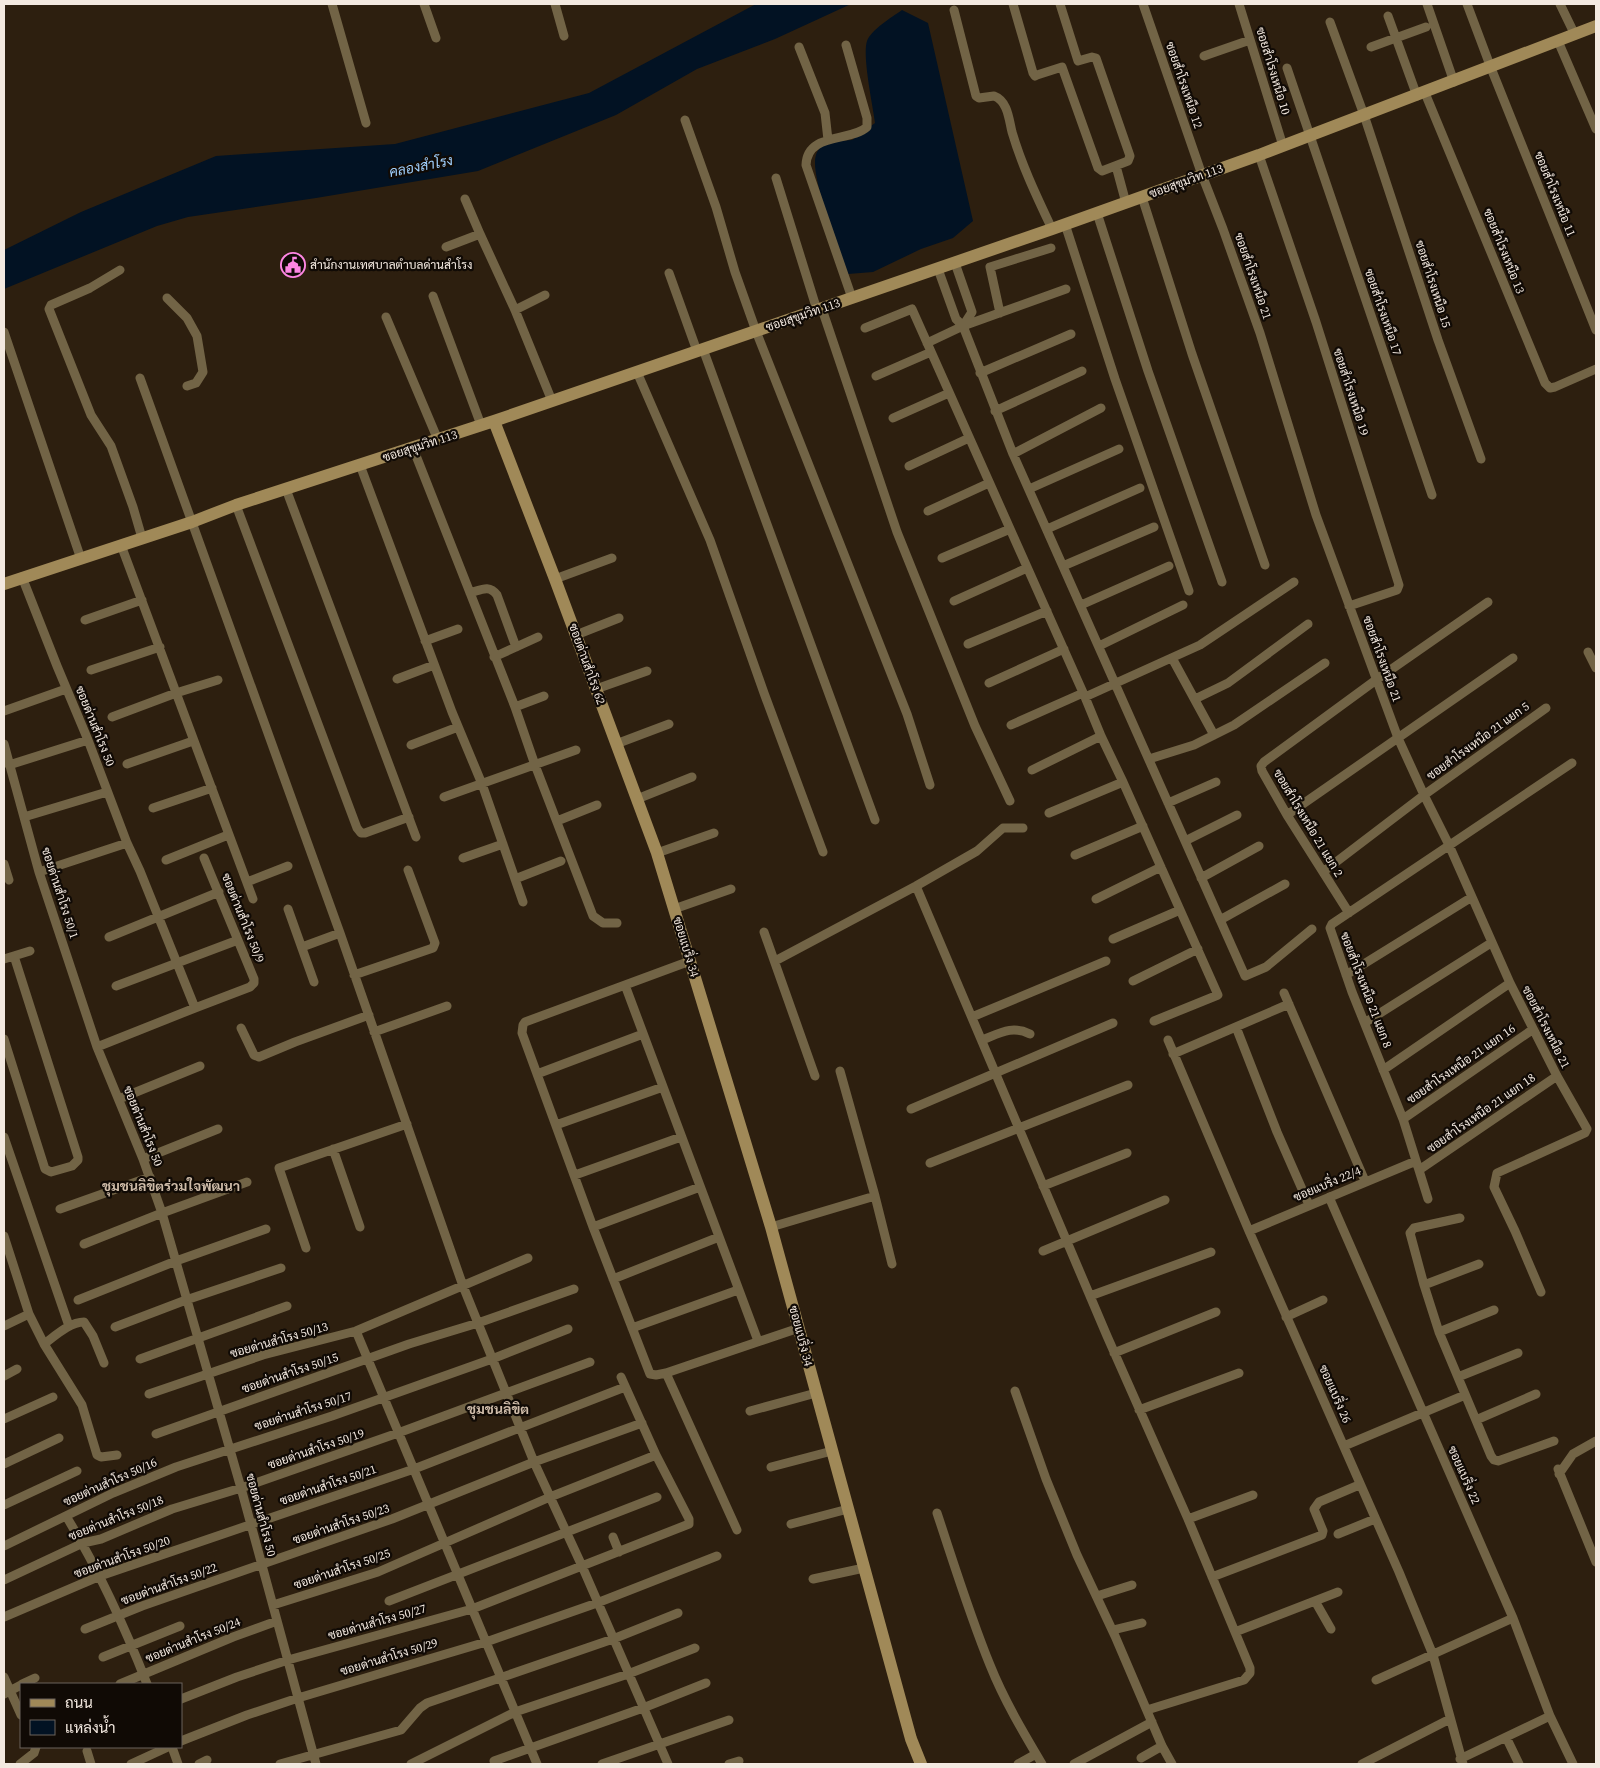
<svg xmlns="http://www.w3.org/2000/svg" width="1600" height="1768" viewBox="0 0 1600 1768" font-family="'Source Serif 4',Sarabun,serif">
	<rect width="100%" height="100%" fill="#2d1f0f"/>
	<path fill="#021223" d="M756 4H851L775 39 697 69 616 115 478 171 316 198 188 217 157 226 4 289V250L81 212 216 156 395 144 589 93Z
		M902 10 928 23 973 221 953 238 921 249 873 272 848 274C840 250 809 176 816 155 817 150 822 146 825 142L852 140 875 123C873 106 862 56 867 41 871 30 892 17 902 10Z"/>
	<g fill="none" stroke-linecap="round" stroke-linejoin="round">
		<path stroke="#726446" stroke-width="9" d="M332 4 366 123
			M424 4 436 38
			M555 4 564 36
			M1013 4 1033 73 1035 76 1037 75 1062 67 1098 168 1102 171 1128 161 1130 156 1096 58 1092 57 1078 61 1060 4
			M1143 4 1202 175 1223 229 1260 333 1316 515 1398 738 1424 795 1449 845 1510 983 1557 1076 1587 1129 1585 1133 1497 1173 1494 1187 1515 1231 1541 1292
			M1239 4 1283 146
			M1427 4 1454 82
			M1467 4 1491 68 1596 330
			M1560 4 1575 35
			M954 10 976 96 979 98 994 96C1008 101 1009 120 1012 132 1022 166 1037 197 1052 229
			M1388 16 1417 96
			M1330 22 1364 115 1438 340 1481 459
			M1558 41 1596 129
			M846 45 867 118V127C851 142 807 132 806 165L852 298
			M799 47 825 113 828 140
			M1371 47 1426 27
			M1204 56 1250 40
			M1287 68 1432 495
			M1425 93 1545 383 1550 388 1555 387 1596 369
			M685 120 716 207 735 272 756 331 907 714 930 785
			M1259 155 1316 322 1399 585 1397 590 1349 606
			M1116 166 1126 203
			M776 178 817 310
			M1142 197 1192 354 1265 565
			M465 199 480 234
			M1097 213 1148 371 1222 582
			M1065 224 1115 379 1189 591
			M446 247 480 234 515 310 552 401
			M955 263 972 312 963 326
			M938 269 956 319 963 326 1013 454 1101 408
			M120 270 90 288 51 305 49 309 91 415 111 446 133 507 142 538
			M669 273 697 351
			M433 296 481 425
			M167 298 187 318 197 336 203 372 196 383 187 386
			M822 309 897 532 975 726 1010 801
			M515 310 545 295
			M1000 313 990 267 1051 248
			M386 317 438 440
			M865 328 912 309 1085 697 1101 736 1123 782 1218 995 1154 1021
			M4 332 81 559
			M927 343 963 326 1066 289
			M703 349 875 820
			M637 372 710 540 764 693 823 852
			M980 373 1071 334
			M876 376 931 352
			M140 378 340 933 463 1286 534 1462 582 1566 668 1764
			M995 411 1082 371
			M893 418 949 393
			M413 448 515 707 535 765 593 916 603 923H617
			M1013 454 1245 976 1266 967 1312 929
			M360 465 452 712 482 784 523 902
			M909 466 969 438
			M286 489 416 837
			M1029 489 1119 449
			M236 505 357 828 361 833H365L409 817
			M928 511 989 483
			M1047 529 1140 488
			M121 545 253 899
			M942 558 1010 529
			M1063 566 1154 527
			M22 577 57 666 88 740 127 843 140 871 195 1008 97 1047 143 1159 162 1213 241 1488 316 1764
			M555 579 612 558
			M470 593C481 590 489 584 497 595L516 647
			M954 601 1027 568
			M1081 605 1169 566
			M85 620 142 600
			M576 635 619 618
			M425 641 458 629
			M968 644 1047 611
			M1099 646 1183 605
			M1588 652 1596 668
			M494 657 538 637
			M1172 658 1214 735
			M91 670 160 647
			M397 679 434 665
			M989 683 1064 649
			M596 689 647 671
			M1085 697 1200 645 1294 582
			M1195 699 1228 683 1308 624
			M515 707 544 696
			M4 711 66 689
			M112 717 176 693 218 680
			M1011 725 1083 693
			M4 744 39 872 97 1047
			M616 744 669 724
			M411 745 458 727
			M1149 759 1194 745 1234 725 1325 663
			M127 764 193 741
			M9 765 88 740
			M1032 770 1101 736
			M444 797 576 750
			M637 799 692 777
			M1168 803 1216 782
			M153 808 212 788
			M1049 813 1123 782
			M1287 815 1513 658
			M24 817 107 792
			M557 821 597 805
			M1185 841 1237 815
			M657 853 714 833
			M1075 855 1143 826
			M463 858 503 844
			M166 860 228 835
			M4 864 9 880
			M39 872 127 843
			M1323 872 1424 795 1546 708
			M1201 878 1259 846
			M515 879 561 861
			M247 882 288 866
			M916 886 1107 1336 1188 1519 1250 1668V1673L1244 1680 1147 1710
			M1096 899 1161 867
			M288 909 314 982
			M674 909 731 889
			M1349 913 1287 815 1262 771 1261 766 1264 762 1376 680 1488 602
			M1220 920 1285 884
			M764 932 815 1076
			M109 937 219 892
			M1113 939 1180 910
			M302 947 340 933
			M4 959 30 951
			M690 961 525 1022 523 1025 522 1033 593 1227 650 1374 656 1375 666 1373 799 1328
			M775 961 916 886 977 851 1003 828H1023
			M354 975 433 948 435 943 408 870
			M1346 975 1472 897
			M1133 981 1198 949
			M625 985 758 1341
			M116 986 238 940
			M1284 993 1365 1181
			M195 1008 250 987 254 983V979L204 858
			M972 1017 1106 961
			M1366 1022 1491 943
			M1236 1027 1277 1132 1309 1205
			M241 1028 254 1055 259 1057 295 1042 369 1015
			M374 1032 447 1006
			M4 1039 45 1169 51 1172 72 1166 78 1160V1157L14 956
			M982 1040C1000 1033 1012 1025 1030 1034
			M1168 1040 1249 1231 1399 1572 1433 1655 1463 1764
			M1173 1054 1289 1004
			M1383 1070 1510 983
			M537 1074 643 1034
			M119 1099 200 1066
			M911 1109 1113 1023
			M1403 1119 1532 1030
			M556 1125 663 1087
			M4 1137 69 1326
			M333 1149 360 1227
			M143 1159 218 1129
			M930 1163 1128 1085
			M1419 1170 1557 1076
			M575 1175 681 1137
			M1043 1186 1127 1153
			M875 1196 892 1264
			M1329 1197 1513 1618 1550 1716 1573 1764
			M1428 1199 1403 1119 1352 992 1330 928 1332 924 1572 763
			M60 1209 150 1177
			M1460 1218 1414 1228 1410 1233 1424 1285 1439 1332 1491 1456 1494 1460 1498 1461 1554 1441
			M593 1227 700 1187
			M771 1227 875 1196 840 1071
			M1249 1231 1416 1161
			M4 1236 29 1314 44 1344C55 1336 70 1322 84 1322L93 1336 104 1363
			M84 1244 162 1213 247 1182
			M306 1248 279 1168 407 1124
			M1043 1251 1165 1200
			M613 1279 719 1237
			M1424 1285 1479 1264
			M1090 1296 1211 1252
			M78 1300 176 1261 266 1229
			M1286 1317 1323 1300
			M4 1326 29 1314
			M115 1327 186 1300 281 1268
			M632 1328 738 1290
			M356 1331 537 1764
			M1439 1332 1494 1310
			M44 1344 82 1405 97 1455 101 1457 117 1455
			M1114 1353 1216 1312
			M140 1359 287 1306
			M666 1373 737 1530
			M4 1376 17 1369
			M1458 1377 1518 1353
			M1015 1391 1046 1479 1077 1555 1115 1636 1162 1746 1172 1764
			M149 1394 263 1355 356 1331 528 1258
			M1139 1410 1239 1373
			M750 1411 816 1393
			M4 1419 53 1397
			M1476 1420 1536 1394
			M156 1434 409 1344 478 1323 574 1289
			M1344 1446 1465 1395
			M4 1464 59 1438
			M771 1467 832 1451
			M1558 1469 1596 1562
			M1559 1474 1573 1454 1596 1441
			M4 1505 77 1471
			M937 1513C954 1564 970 1616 990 1665 1004 1700 1023 1732 1042 1764
			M66 1516C99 1570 124 1625 147 1684
			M1188 1519 1253 1495
			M791 1524 848 1509
			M1338 1534 1375 1519
			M613 1537 619 1552
			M4 1546 113 1493 176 1467 332 1416 492 1359 568 1329
			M1212 1577 1322 1535 1323 1531 1314 1509 1319 1502 1359 1485
			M813 1579 864 1568
			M4 1580 83 1543 101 1539 172 1509 241 1488 398 1433 590 1362
			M1097 1596 1132 1585
			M389 1601 657 1497
			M1315 1601 1331 1629
			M273 1605 378 1572 550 1497 656 1455
			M4 1617 100 1576 414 1469 625 1387
			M85 1629 142 1606 392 1519 534 1462 642 1423
			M1113 1630 1142 1623
			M1235 1632 1338 1592
			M103 1657 180 1626
			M4 1677 21 1715
			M1376 1680 1513 1618
			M22 1684 35 1678
			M120 1684 233 1637 277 1621
			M4 1694 21 1685
			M181 1699 237 1677 288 1660 472 1609 689 1524V1519L656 1455 621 1377
			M1506 1737 1519 1764
			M181 1741 247 1715 298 1698 486 1642 597 1603 717 1556
			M172 1747 178 1764
			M87 1751 91 1764
			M1141 1758 1162 1746
			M1460 1759 1550 1716
			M494 1761 643 1708 706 1683
			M20 1764 34 1753 36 1747
			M131 1764 168 1747
			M199 1764 207 1760
			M280 1764 401 1730 420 1708 427 1703 613 1639 678 1613
			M411 1764 515 1712 628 1674 695 1648
			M602 1764 729 1720
			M729 1764 739 1761
			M1018 1764 1036 1754
			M1074 1764 1152 1722
			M1362 1764 1450 1719"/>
		<path stroke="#a08958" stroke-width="12" d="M494 421 555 579 657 853 771 1227 911 1739 921 1764
			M4 584 192 522 236 505 494 421 1052 229 1259 155 1596 26"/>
	</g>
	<defs>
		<symbol id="civic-ring" viewBox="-11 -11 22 22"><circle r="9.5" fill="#100a05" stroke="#fd86e2" stroke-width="1.5"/><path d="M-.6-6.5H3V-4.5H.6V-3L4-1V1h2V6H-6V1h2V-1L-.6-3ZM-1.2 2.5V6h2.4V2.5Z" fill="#fd86e2"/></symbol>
	</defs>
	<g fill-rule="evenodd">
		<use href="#civic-ring" x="279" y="251" width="28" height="28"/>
	</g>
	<g text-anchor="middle" stroke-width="4.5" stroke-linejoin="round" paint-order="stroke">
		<g font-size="12" fill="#f3e9e0" stroke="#100a05">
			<text transform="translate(1273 71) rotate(73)" y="4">ซอยสำโรงเหนือ 10</text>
			<text transform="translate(1184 85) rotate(71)" y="4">ซอยสำโรงเหนือ 12</text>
			<text transform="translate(1186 181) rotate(-20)" y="4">ซอยสุขุมวิท 113</text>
			<text transform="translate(1555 194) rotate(68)" y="4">ซอยสำโรงเหนือ 11</text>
			<text transform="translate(1504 251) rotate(68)" y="4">ซอยสำโรงเหนือ 13</text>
			<text transform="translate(1253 276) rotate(71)" y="4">ซอยสำโรงเหนือ 21</text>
			<text transform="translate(1433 284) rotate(72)" y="4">ซอยสำโรงเหนือ 15</text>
			<text transform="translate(1383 312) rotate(71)" y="4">ซอยสำโรงเหนือ 17</text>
			<text transform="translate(803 315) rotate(-19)" y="4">ซอยสุขุมวิท 113</text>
			<text transform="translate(1351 392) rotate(72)" y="4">ซอยสำโรงเหนือ 19</text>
			<text transform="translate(420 446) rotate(-18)" y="4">ซอยสุขุมวิท 113</text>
			<text transform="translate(1382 659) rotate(70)" y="4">ซอยสำโรงเหนือ 21</text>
			<text transform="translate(587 664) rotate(70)" y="4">ซอยด่านสำโรง 62</text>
			<text transform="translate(95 726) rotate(68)" y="4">ซอยด่านสำโรง 50</text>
			<text transform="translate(1478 741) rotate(-36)" y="4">ซอยสำโรงเหนือ 21 แยก 5</text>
			<text transform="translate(1308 823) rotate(59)" y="4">ซอยสำโรงเหนือ 21 แยก 2</text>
			<text transform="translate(60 893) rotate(72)" y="4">ซอยด่านสำโรง 50/1</text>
			<text transform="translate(243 918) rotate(68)" y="4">ซอยด่านสำโรง 50/9</text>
			<text transform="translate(686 947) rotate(73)" y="4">ซอยแบริ่ง 34</text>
			<text transform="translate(1366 990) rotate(69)" y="4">ซอยสำโรงเหนือ 21 แยก 8</text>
			<text transform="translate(1546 1027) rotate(63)" y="4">ซอยสำโรงเหนือ 21</text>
			<text transform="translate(1461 1064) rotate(-35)" y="4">ซอยสำโรงเหนือ 21 แยก 16</text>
			<text transform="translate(1481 1113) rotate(-35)" y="4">ซอยสำโรงเหนือ 21 แยก 18</text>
			<text transform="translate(143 1126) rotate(68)" y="4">ซอยด่านสำโรง 50</text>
			<text transform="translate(1327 1184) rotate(-23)" y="4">ซอยแบริ่ง 22/4</text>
			<text transform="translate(801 1336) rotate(75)" y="4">ซอยแบริ่ง 34</text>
			<text transform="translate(279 1340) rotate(-16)" y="4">ซอยด่านสำโรง 50/13</text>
			<text transform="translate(290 1373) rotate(-19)" y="4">ซอยด่านสำโรง 50/15</text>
			<text transform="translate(1335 1394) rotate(66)" y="4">ซอยแบริ่ง 26</text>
			<text transform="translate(303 1411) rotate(-18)" y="4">ซอยด่านสำโรง 50/17</text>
			<text transform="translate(316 1449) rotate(-19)" y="4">ซอยด่านสำโรง 50/19</text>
			<text transform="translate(1464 1475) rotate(66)" y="4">ซอยแบริ่ง 22</text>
			<text transform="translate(110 1482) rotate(-24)" y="4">ซอยด่านสำโรง 50/16</text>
			<text transform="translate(328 1485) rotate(-19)" y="4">ซอยด่านสำโรง 50/21</text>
			<text transform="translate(261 1515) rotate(75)" y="4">ซอยด่านสำโรง 50</text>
			<text transform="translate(116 1518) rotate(-22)" y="4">ซอยด่านสำโรง 50/18</text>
			<text transform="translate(341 1524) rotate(-19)" y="4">ซอยด่านสำโรง 50/23</text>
			<text transform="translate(122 1557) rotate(-20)" y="4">ซอยด่านสำโรง 50/20</text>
			<text transform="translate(342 1569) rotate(-19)" y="4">ซอยด่านสำโรง 50/25</text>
			<text transform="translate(169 1584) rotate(-20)" y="4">ซอยด่านสำโรง 50/22</text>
			<text transform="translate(377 1622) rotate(-16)" y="4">ซอยด่านสำโรง 50/27</text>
			<text transform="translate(193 1640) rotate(-22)" y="4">ซอยด่านสำโรง 50/24</text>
			<text transform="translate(389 1657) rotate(-17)" y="4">ซอยด่านสำโรง 50/29</text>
		</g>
		<g font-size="12" fill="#f3e9e0" stroke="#100a05" text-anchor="start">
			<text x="310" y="269">สำนักงานเทศบาลตำบลด่านสำโรง</text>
		</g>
		<g font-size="14" font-style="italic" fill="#a1d1ff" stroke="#100a05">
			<text transform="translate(421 166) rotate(-11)" y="5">คลองสำโรง</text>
		</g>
		<g font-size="14" font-weight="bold" fill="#cfbca9" stroke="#100a05">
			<text x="171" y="1191">ชุมชนลิขิตร่วมใจพัฒนา</text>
			<text x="498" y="1414">ชุมชนลิขิต</text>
		</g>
	</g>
	<rect width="1600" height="1768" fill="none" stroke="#f3e9e0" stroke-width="10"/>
	<rect x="20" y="1683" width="162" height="65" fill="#100a05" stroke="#6b635d"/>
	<rect x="30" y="1699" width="25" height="8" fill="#a08958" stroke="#6b635d"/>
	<text x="65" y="1708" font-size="15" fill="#f3e9e0">ถนน</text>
	<rect x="30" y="1720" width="25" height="15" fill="#021223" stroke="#6b635d"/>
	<text x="65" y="1733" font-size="15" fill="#f3e9e0">แหล่งน้ำ</text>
</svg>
